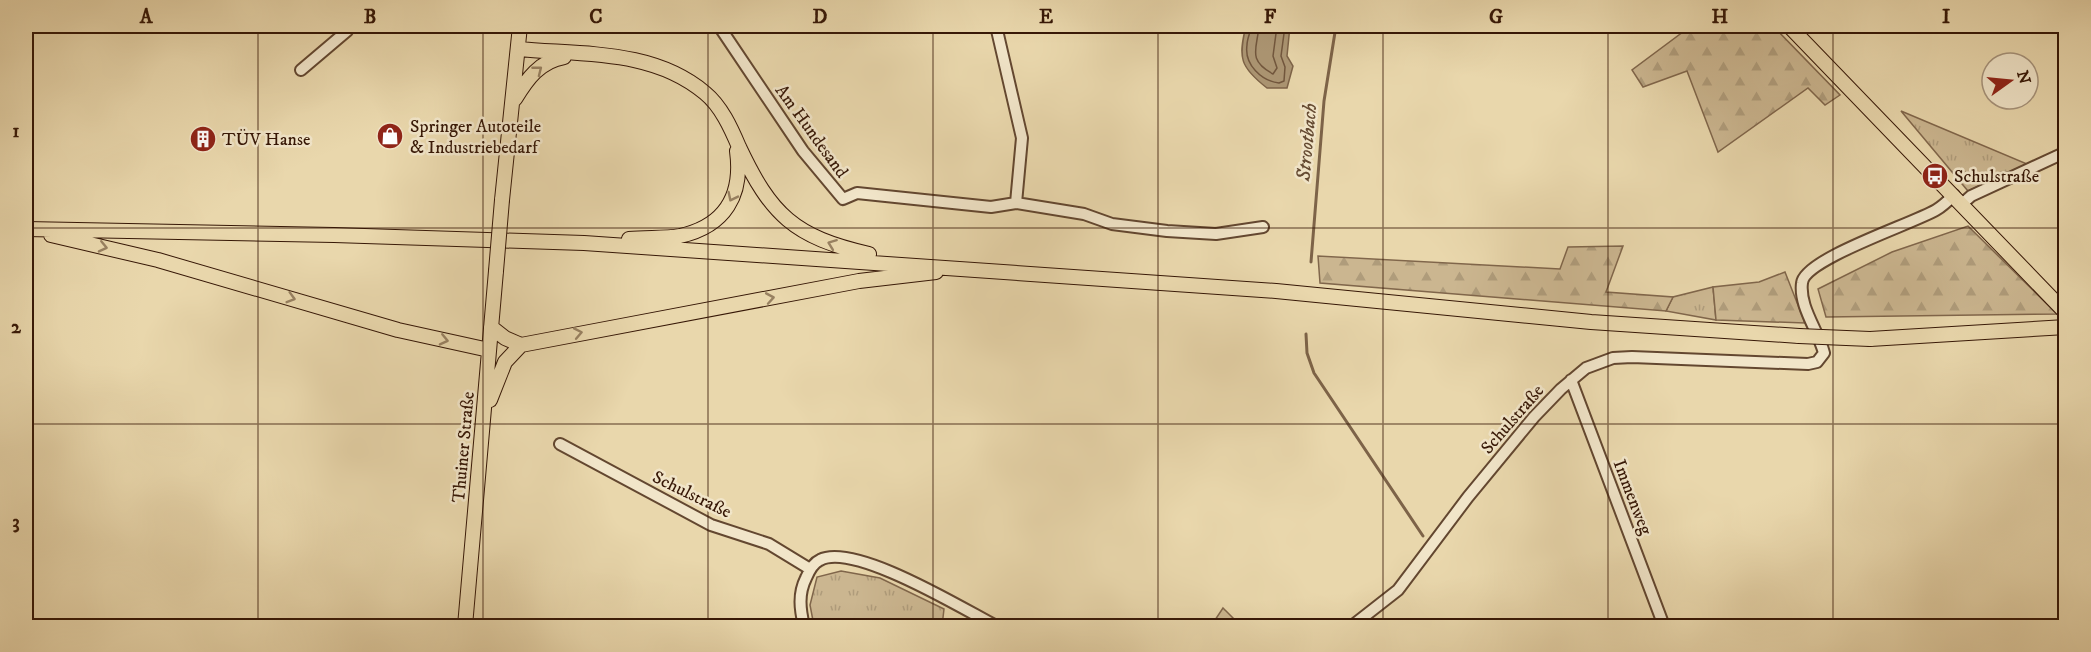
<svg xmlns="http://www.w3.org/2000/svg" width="2091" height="652" viewBox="0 0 2091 652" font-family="'IM FELL DW Pica',serif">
	<defs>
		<pattern id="grass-tufts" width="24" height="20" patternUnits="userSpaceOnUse" patternTransform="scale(1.5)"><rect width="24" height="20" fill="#cbb690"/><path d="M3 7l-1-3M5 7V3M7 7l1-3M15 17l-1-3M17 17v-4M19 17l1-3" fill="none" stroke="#af9c7b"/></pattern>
		<pattern id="forest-firs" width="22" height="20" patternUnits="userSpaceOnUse" patternTransform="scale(1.5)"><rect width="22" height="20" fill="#cbb690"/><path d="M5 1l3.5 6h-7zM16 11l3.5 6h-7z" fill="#af9c7b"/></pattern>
	</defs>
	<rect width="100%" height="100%" fill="#e9d7ac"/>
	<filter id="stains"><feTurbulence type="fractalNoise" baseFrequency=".00333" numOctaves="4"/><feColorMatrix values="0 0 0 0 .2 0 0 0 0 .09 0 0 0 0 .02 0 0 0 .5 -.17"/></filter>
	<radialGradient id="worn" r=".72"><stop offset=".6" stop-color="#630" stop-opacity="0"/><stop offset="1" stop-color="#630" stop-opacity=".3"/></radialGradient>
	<path fill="url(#grass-tufts)" stroke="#80664b" stroke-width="1.5" d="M1901 111 2027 164 1968 191Z
		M1713 287 1716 320 1666 311 1673 297Z
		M841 571 880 578 944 609 942 626H814L810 605 817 577Z"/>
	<path fill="url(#forest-firs)" stroke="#80664b" stroke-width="1.5" d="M1691 26H1773L1840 95 1825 105 1808 88 1718 152 1687 71 1643 87 1632 70Z
		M1968 226 2057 314 1826 317 1818 289 1892 252Z
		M1623 246 1606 292 1673 297 1666 311 1320 283 1318 256 1560 269 1568 247Z
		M1785 272 1805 323 1716 320 1713 287 1759 282Z
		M1223 608 1241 626H1211Z"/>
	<path fill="#ac9674" stroke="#7d6348" stroke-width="1.5" d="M1246 26H1290L1287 56 1293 66 1287 88H1267C1240 67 1238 58 1246 26Z"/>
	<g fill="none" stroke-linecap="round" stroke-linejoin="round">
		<path stroke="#71563d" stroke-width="1.5" d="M1251 26C1251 32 1247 38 1247 45 1244 65 1262 81 1279 83L1284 81 1285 67 1281 56 1285 26
			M1259 26C1257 49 1247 60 1273 74L1277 68 1273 56 1277 26"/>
		<path stroke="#7d6348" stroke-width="3" d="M1311 262 1324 101 1336 26
			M1306 334 1307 353 1314 373 1423 536"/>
		<defs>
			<path id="minor" d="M719 26 803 151 843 199 857 193 991 207 1016 203 1084 214 1112 224 1167 231 1216 234 1263 227
				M996 26 1022 138 1016 203
				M301 70 347 31 350 26
				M1962 204 1971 196 2066 152
				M1571 380 1664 626
				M560 444 711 525 769 544 810 569
				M804 626C800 609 798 594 806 578 809 571 813 563 820 560 854 542 963 609 996 626
				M1352 626 1398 590 1468 497 1534 417 1561 389 1586 368 1613 358 1632 357 1808 364 1817 362 1824 353C1818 330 1799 307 1802 283 1804 259 1912 224 1936 210 1943 206 1948 201 1954 195"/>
			<path id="major" d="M1789 26 2066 313
				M518 49C582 55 653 49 705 93 721 106 731 128 739 147 771 215 794 237 869 254
				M515 99C527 79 540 61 564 57
				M502 200 520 26
				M26 229 334 235 584 243 1276 291 1591 322 1799 336
				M51 235 158 260 398 330 489 350
				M629 239C646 237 664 239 680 236 725 226 743 195 737 151
				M491 327 505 338 521 345 859 281 936 272
				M1870 339 2066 327
				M490 400 505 362 521 345
				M465 626 496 271"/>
		</defs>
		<use href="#minor" stroke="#634730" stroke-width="14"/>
		<use href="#major" stroke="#361706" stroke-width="16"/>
		<use href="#minor" stroke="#f1e5c9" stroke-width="10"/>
		<use href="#major" stroke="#e9d7ac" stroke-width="14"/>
		<defs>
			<path id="major-bridge" d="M496 271 502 200
				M1799 336 1870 339"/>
		</defs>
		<use href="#major-bridge" stroke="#361706" stroke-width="16" stroke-linecap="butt"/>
		<use href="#major-bridge" stroke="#e9d7ac" stroke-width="14"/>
	</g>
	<defs><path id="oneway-chevron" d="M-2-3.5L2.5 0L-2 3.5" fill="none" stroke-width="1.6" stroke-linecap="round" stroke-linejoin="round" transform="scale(1.5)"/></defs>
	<g stroke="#988161">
		<use href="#oneway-chevron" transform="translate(538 70) rotate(-38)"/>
		<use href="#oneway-chevron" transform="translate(732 197) rotate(116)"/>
		<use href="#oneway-chevron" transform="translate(832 244) rotate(-159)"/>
		<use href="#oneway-chevron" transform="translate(103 247) rotate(13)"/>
		<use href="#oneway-chevron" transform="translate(291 298) rotate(16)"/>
		<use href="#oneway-chevron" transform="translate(770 298) rotate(-10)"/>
		<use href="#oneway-chevron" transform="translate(578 333) rotate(-11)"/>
		<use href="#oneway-chevron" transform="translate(444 340) rotate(13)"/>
	</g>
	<path fill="none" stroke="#361706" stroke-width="1.5" stroke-opacity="0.55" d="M258 26V626M483 26V626M708 26V626M933 26V626M1158 26V626M1383 26V626M1608 26V626M1833 26V626M26 228H2066M26 424H2066"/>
	<defs>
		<symbol id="shop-disc" viewBox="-11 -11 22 22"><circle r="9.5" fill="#8f2418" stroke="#f1e5c9"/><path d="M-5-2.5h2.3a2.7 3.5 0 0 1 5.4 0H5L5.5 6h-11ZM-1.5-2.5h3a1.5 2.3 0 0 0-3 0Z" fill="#fff"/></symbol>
		<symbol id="building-disc" viewBox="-11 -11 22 22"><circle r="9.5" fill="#8f2418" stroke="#f1e5c9"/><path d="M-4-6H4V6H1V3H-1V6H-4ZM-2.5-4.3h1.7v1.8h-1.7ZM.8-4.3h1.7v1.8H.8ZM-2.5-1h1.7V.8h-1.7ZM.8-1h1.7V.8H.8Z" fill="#fff"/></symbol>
		<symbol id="bus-disc" viewBox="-11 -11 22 22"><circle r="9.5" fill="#8f2418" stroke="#f1e5c9"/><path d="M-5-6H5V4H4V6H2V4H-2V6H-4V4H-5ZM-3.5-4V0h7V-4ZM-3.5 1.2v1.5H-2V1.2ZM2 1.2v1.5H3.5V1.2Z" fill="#fff"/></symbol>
	</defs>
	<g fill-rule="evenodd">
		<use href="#shop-disc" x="375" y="121" width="30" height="30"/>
		<use href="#building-disc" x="188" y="124" width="30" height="30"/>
		<use href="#bus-disc" x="1920" y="161" width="30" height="30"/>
	</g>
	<g text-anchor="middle" stroke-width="5" stroke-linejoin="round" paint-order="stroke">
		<g font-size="18" fill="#361706" stroke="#f1e5c9" text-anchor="start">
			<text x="410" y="132">Springer Autoteile<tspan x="410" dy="21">&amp; Industriebedarf</tspan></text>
			<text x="222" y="145">TÜV Hanse</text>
			<text x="1954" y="182">Schulstraße</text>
		</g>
		<g font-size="18" fill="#361706" stroke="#f1e5c9">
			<text transform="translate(812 131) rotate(54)" y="6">Am Hundesand</text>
			<text transform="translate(1512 419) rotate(-49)" y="6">Schulstraße</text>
			<text transform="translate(463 447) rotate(-85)" y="6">Thuiner Straße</text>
			<text transform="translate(692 494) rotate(26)" y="6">Schulstraße</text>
			<text transform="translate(1633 497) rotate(69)" y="6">Immenweg</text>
		</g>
		<g font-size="20" font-style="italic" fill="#654a32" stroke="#f1e5c9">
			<text transform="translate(1306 142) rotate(-85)" y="7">Strootbach</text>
		</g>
	</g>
	<rect width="2091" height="652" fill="none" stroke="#e9d7ac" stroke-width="66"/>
	<g transform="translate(2010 81) rotate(75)"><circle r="28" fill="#f1e5c9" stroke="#a6937b" stroke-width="1.5"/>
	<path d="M0-4.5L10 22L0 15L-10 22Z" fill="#8f2418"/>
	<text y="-9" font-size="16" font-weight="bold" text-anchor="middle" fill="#361706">N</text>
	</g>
	<rect x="33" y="33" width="2025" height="586" fill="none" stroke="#361706" stroke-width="2"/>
	<g font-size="20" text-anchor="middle" font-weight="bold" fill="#361706">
		<text x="146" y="23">A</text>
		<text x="370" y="23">B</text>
		<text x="596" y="23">C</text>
		<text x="820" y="23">D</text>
		<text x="1046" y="23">E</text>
		<text x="1270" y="23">F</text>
		<text x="1496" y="23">G</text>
		<text x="1720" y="23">H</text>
		<text x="1946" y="23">I</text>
		<text x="16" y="137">1</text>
		<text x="16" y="333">2</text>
		<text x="16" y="528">3</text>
	</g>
	<rect width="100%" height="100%" filter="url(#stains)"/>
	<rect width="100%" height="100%" fill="url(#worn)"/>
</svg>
